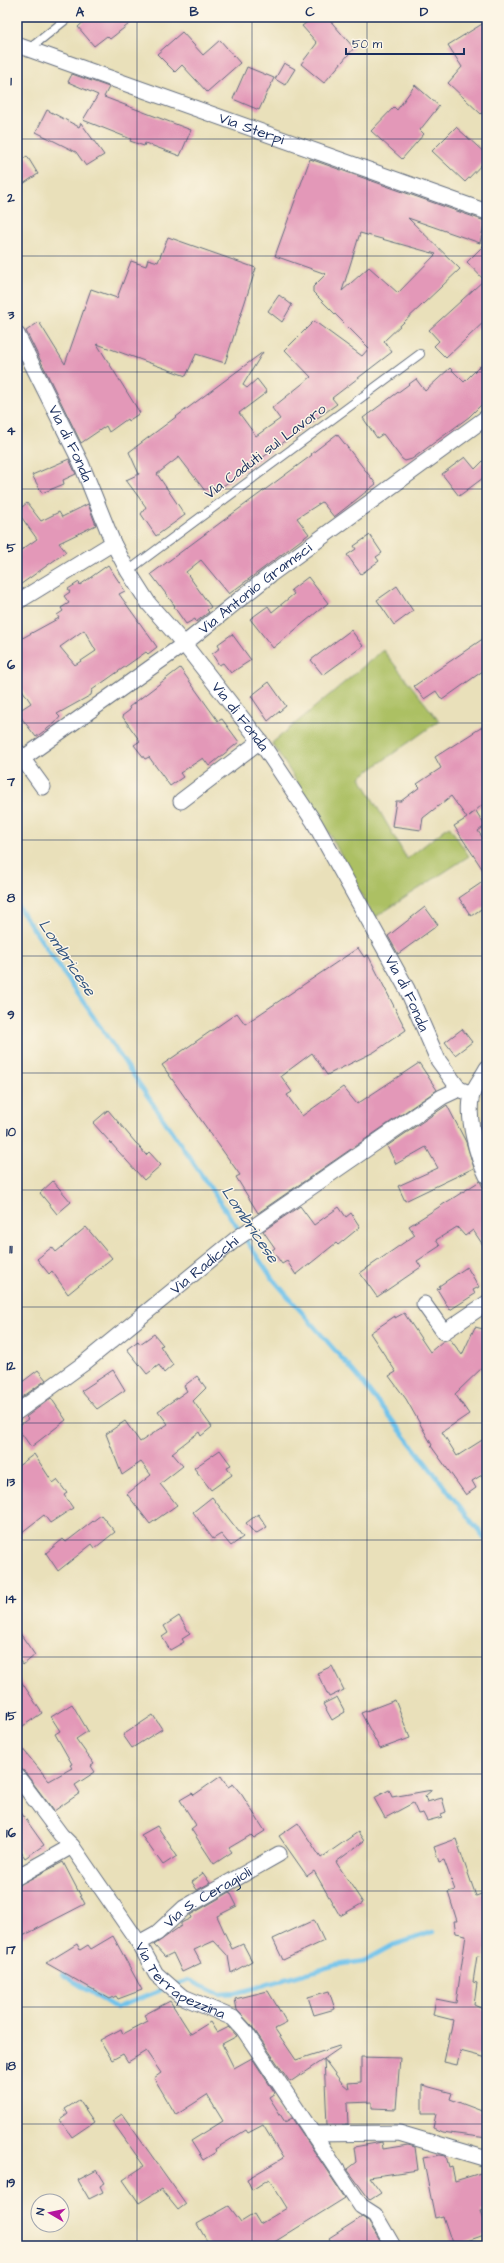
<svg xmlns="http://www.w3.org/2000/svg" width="504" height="2263" viewBox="0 0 504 2263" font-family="'Architects Daughter',sans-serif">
	<rect width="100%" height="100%" fill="#fcf5e5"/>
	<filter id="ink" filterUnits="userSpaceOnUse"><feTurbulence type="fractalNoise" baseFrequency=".025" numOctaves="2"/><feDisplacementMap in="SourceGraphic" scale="8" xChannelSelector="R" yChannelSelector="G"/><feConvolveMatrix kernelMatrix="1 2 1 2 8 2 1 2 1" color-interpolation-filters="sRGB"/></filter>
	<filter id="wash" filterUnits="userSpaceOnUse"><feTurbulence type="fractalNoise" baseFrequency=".012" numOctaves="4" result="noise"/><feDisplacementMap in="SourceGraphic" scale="16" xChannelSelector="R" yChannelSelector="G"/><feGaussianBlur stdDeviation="0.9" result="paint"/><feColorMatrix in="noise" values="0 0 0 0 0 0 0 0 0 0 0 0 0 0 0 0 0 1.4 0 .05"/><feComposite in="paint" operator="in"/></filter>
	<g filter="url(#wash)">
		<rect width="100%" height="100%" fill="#e9e0ba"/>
		<path fill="#acc064" stroke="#647861" d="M383 650 439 721 360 777 407 859 449 826 469 856 374 918 326 827 272 743Z"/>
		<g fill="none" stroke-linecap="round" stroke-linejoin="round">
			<path stroke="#6fc2eb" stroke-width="4.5" d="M17 905 272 1278 359 1378 487 1541
				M62 1974 116 2008 167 1988
				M174 1985 188 1980 220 1994 236 1993 336 1965 364 1961 393 1945 433 1932"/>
		</g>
		<g id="blocks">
			<path fill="#e398b8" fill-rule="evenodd" d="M89 17H138L110 39 107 36 94 46 78 27Z
				M314 17H327L354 48 324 83 301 64 317 43 302 26Z
				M487 21V107L481 114 448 83 462 67 448 45Z
				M182 32 203 55 220 40 240 63 207 92 182 65 175 72 157 54Z
				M284 63 295 69 285 85 275 79Z
				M247 67 274 78 259 110 233 99Z
				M72 74 109 87 104 97 191 130 180 156 145 143 144 146 130 141 131 139 83 120 98 95 68 82Z
				M415 85 439 106 420 130 424 134 402 159 371 131 394 107 397 110Z
				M47 110 79 127 81 123 104 155 86 166 76 152 36 132Z
				M456 127 487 155V159L465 182 432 151Z
				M27 156 38 174 17 188V163Z
				M310 159 485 221 480 243 408 218 460 269 384 341 392 352 332 398 337 404 209 496 179 457 157 474 185 515 156 536 141 514 146 507 126 480 139 474 129 452 263 352 243 385 247 388 257 379 267 392 239 413 256 436 280 419 272 408 311 377 285 350 314 321 362 356 369 348 313 292V287L326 274 275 256ZM360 233 436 254 398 293 369 267 342 291Z
				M168 237 256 268 225 363 196 354 186 376 97 344 140 413 128 421 127 419 109 432 106 426 81 443 26 331 39 322 65 364 91 289 117 298 131 261 146 266 148 259 158 262Z
				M487 242V319L446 358 434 346 439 341 429 330 484 280 467 262Z
				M279 295 292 305 282 322 268 311Z
				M480 366 487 371V399L469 417 412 459 405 461 402 459 383 434 377 438 363 418 416 379 425 391 450 368 464 382Z
				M337 434 376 484 334 517 322 502 297 518 309 534 229 594 201 560 186 572 211 607 207 610 209 612 196 622 195 619 186 624 174 607 175 606 151 574 312 455 311 454Z
				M465 457 475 469 487 457V475L459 496 442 474Z
				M69 459 76 474 63 480 64 484 42 493 32 475Z
				M27 503 41 521 59 512 62 517 88 504 96 525 59 543 66 552 17 587V553L37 539 17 511Z
				M370 535 382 553 376 557 379 561 361 574 347 555 356 549 354 546Z
				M108 565 125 591 119 594 157 647 148 654 146 652 92 690 91 695 57 714 60 717 55 723 36 737 17 712 31 703 17 682V641L59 618 57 615 63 611 61 608 69 603 64 596 70 592 68 589 79 582 80 585ZM84 630 96 651 75 665 60 647Z
				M308 577 328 603 273 648 250 619 268 606 272 612 294 594 291 590Z
				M397 586 413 611 394 625 377 600Z
				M351 630 363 646 323 675 311 660Z
				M232 634 251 660 231 673 223 663 219 665 212 654 220 648 218 644Z
				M487 636V668L442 700 436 691 424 699 414 686Z
				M180 668 218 721 222 719 239 742 209 766 203 758 180 773 183 777 170 786 149 757 145 759 134 745 140 741 122 716 130 710 129 707Z
				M269 682 286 706 268 721 251 696Z
				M487 724V801L469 816 476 811 485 826 478 831 487 844V876L454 826 467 818 451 796 423 818 421 830 392 826 396 801H401L420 787 417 784 441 768 435 757Z
				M487 879V905L471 916 459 898Z
				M425 907 438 925 398 954 388 936Z
				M358 948 364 957 368 955 406 1030 374 1052 327 1075 312 1053 281 1076 292 1092 287 1095 302 1116 343 1087 357 1104 419 1063 437 1090 258 1213 236 1177 240 1175 162 1065 237 1013 245 1024Z
				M462 1029 472 1042 455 1055 445 1042Z
				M447 1105 466 1142 474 1168 405 1201 398 1186 438 1168 426 1147 396 1164 387 1146Z
				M108 1110 146 1155 149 1152 161 1165 144 1180 93 1123Z
				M53 1181 71 1202 57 1214 40 1193Z
				M480 1181 487 1196V1251L473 1230 465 1236 457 1227 436 1240 440 1246 417 1261 421 1267 377 1297 360 1273 415 1235 409 1226Z
				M300 1206 314 1225 339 1207 346 1217 351 1213 360 1227 338 1245 336 1243 296 1275 287 1261 282 1264 272 1250 275 1248 263 1231Z
				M86 1227 112 1258 68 1294 52 1271 49 1274 37 1259 52 1247 56 1252Z
				M467 1267 479 1287 473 1290 475 1294 450 1310 437 1289 440 1288 439 1286Z
				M404 1313 430 1352 443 1341 450 1339 462 1355 475 1327 487 1330V1363L455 1394 469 1414 442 1432 457 1456 487 1437V1472L472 1481 476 1488 466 1495 431 1446 432 1445 406 1399 389 1376 396 1372 370 1333 395 1316V1318Z
				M154 1334 163 1345 160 1346 173 1365 164 1373 159 1365 147 1374 127 1349 138 1341 140 1344Z
				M38 1370 46 1380 17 1401V1386Z
				M113 1370 125 1390 97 1409 81 1391Z
				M197 1376 206 1388 193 1401 212 1427 201 1436 199 1432 172 1453 183 1466 160 1484 177 1505 150 1524 127 1494 151 1475 141 1462 122 1475 106 1434 125 1421 140 1442 168 1424 158 1411 187 1391 184 1386Z
				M51 1398 66 1420 31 1447 17 1427 28 1419 26 1417Z
				M220 1450 231 1465 227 1467 232 1475 211 1490 194 1468Z
				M34 1454 53 1483 57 1480 67 1493 64 1495 73 1508 50 1523 44 1515 17 1536V1467Z
				M212 1497 243 1537 231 1546 221 1534 213 1539 193 1512Z
				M258 1514 267 1527 255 1534 246 1523Z
				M101 1515 115 1532 95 1548 92 1544 58 1571 46 1553 63 1539 66 1542Z
				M179 1616 190 1634 182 1639 184 1642 170 1650 162 1637 168 1633 164 1626Z
				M17 1629 35 1655 23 1665 17 1657Z
				M332 1666 344 1690 329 1697 317 1673Z
				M17 1675 42 1713 17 1730Z
				M337 1697 345 1712 332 1720 323 1704Z
				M395 1700 410 1738 380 1749 361 1713Z
				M72 1704 88 1731 76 1739 94 1764 91 1766 95 1772 75 1785 80 1793 54 1811 24 1771 17 1766V1742L49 1781 72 1768 70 1765 72 1764 55 1734 60 1731 51 1717Z
				M153 1715 162 1729 132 1748 123 1735Z
				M221 1776 228 1787 233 1784 242 1795 265 1831 254 1838 251 1835 229 1848 232 1852 214 1864 191 1829 196 1825 180 1800 192 1793 194 1795Z
				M389 1790 392 1797 432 1790 425 1796 427 1802 442 1798 446 1812 441 1814 442 1817 427 1821 423 1813 418 1814 413 1803 385 1818 374 1798Z
				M17 1807 44 1845 25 1858 17 1846Z
				M298 1823 321 1858 358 1832 364 1841 336 1862 363 1903 340 1916 314 1871 307 1876 279 1836Z
				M157 1826 177 1856 163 1865 141 1835Z
				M456 1839 476 1896 487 1892V1949L485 1950V1957L477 1956 473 1982 477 1983 474 2005 487 2011V2058L460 2051 457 2065 444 2062 453 2020 433 2015 436 1999 456 2003 466 1935 456 1933 454 1921H457L448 1892 455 1890 444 1860 439 1862 434 1847Z
				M63 1862 85 1904 17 1939V1886Z
				M203 1873 210 1883 197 1890 192 1882Z
				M230 1892 237 1906 217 1916 232 1949 243 1944 252 1961 231 1973 228 1956 214 1941 194 1950 201 1963 182 1972 173 1953 165 1957 154 1945 181 1926V1923L191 1918 190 1915Z
				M314 1920 324 1941 283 1960 273 1939Z
				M113 1936 142 1990 118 1999 116 1996 110 1999 46 1963 77 1944 80 1950 88 1945 91 1949Z
				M268 1991 287 2023 275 2029 296 2060 339 2046 340 2048 324 2059 342 2083 349 2089 348 2083 361 2082V2057L400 2058 396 2109 372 2108V2102L347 2103 348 2125H327L324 2059 290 2082 251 2025 237 2010 235 1999Z
				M329 1991 335 2009 314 2015 308 1997Z
				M170 2001 191 2034 210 2022 217 2033 229 2027 237 2036 222 2044 234 2068 252 2058 275 2093 269 2097 285 2122 292 2118 345 2198 268 2246H210L197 2224 229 2206 241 2222 254 2214 260 2224 287 2208 269 2179 252 2190 247 2179 283 2158 263 2125 248 2133 246 2130 215 2149 216 2152 203 2160 191 2141 223 2121 207 2095 176 2115 154 2078 161 2073 146 2051 128 2062 123 2054 112 2060 100 2040 121 2029 123 2034 148 2021 144 2015Z
				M422 2085 452 2093 450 2099 487 2113V2138L442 2132 433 2128 436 2114H422Z
				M79 2100 94 2122 72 2137 60 2120 68 2114 65 2109Z
				M122 2114 186 2204 178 2210 161 2189 139 2203 123 2180 144 2166 112 2121Z
				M382 2142 383 2149 408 2145 415 2147 418 2170 369 2177 381 2193 370 2200 347 2169 356 2162 354 2147Z
				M440 2155 446 2156 449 2167 452 2166 455 2181 487 2171V2209L481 2211 487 2227V2234L453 2246 443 2216 435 2218 423 2158Z
				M97 2170 105 2183 100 2186 103 2192 89 2199 78 2180Z
				M362 2217 368 2221 383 2246H355L352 2241 344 2246H334L329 2238Z"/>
		</g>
	</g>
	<g filter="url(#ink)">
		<use href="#blocks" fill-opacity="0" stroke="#636d7e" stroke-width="1"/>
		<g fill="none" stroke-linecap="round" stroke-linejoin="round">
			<defs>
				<path id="service" d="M29 49 69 17
					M128 571 420 354"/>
				<g id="minor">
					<path id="s1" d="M17 45 487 212"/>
					<path id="s2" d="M17 334 81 463 113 543 128 571 149 604 184 644 260 741 314 822 407 989 438 1060 459 1089 472 1094"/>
					<path d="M17 602 113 543"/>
					<path d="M17 751 43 787"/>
					<path id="s3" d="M22 759 184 644 270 575 487 417"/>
					<path d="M181 801 260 741"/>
					<path d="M487 1068C483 1076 474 1087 472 1095 466 1116 477 1157 487 1176"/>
					<path d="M424 1304 444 1332 487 1303"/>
					<path id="s4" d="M17 1412 83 1364 236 1239 442 1097 459 1089"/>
					<path id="s5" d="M17 1776 61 1835 72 1846 139 1943 156 1974 181 1996 233 2018 244 2030 361 2206 375 2215 393 2246"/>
					<path d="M17 1877 72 1846"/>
					<path id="s6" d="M139 1943 157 1933 184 1908 279 1854"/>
					<path d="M312 2134 399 2133 487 2159"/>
				</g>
			</defs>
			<use href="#service" stroke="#636d7e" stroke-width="10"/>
			<use href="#minor" stroke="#636d7e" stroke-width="17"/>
			<use href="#service" stroke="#fff" stroke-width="8"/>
			<use href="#minor" stroke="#fff" stroke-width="15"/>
		</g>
	</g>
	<path fill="none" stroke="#1b2f5e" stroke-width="1" stroke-opacity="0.55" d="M137 17V2246M252 17V2246M367 17V2246M17 139H487M17 256H487M17 372H487M17 489H487M17 606H487M17 723H487M17 840H487M17 956H487M17 1073H487M17 1190H487M17 1307H487M17 1423H487M17 1540H487M17 1657H487M17 1774H487M17 1891H487M17 2007H487M17 2124H487"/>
	<g text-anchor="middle" stroke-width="3" stroke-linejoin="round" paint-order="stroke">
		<g font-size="15" fill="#1b2f5e" stroke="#fcf5e5">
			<text dy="5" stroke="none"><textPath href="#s1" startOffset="249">Via Sterpi</textPath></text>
			<text dy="5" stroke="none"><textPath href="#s2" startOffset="122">Via di Fonda</textPath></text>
			<text transform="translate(265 451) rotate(-37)" y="5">Via Caduti sul Lavoro</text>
			<text dy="5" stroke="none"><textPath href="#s3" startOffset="289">Via Antonio Gramsci</textPath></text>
			<text dy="5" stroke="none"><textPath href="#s2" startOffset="446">Via di Fonda</textPath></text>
			<text dy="5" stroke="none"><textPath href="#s2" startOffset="770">Via di Fonda</textPath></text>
			<text dy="5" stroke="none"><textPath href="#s4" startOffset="238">Via Radicchi</textPath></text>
			<text dy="5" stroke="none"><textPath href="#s6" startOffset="83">Via S. Ceragioli</textPath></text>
			<text dy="5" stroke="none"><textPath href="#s5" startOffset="265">Via Terrapezzina</textPath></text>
		</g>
		<g font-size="16" font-style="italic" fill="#305481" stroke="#fcf5e5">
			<text transform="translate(68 957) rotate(56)" y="6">Lombricese</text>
			<text transform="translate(251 1224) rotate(56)" y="6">Lombricese</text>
		</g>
	</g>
	<rect width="504" height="2263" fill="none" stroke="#fcf5e5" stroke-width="44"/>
	<g transform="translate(50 2213) rotate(279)"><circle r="19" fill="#fcf5e5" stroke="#a2a6af"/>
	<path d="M0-3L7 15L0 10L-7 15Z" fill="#b5179e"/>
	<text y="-6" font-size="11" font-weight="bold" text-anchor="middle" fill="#1b2f5e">N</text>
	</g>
	<path d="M346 48v6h118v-6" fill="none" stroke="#1b2f5e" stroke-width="2"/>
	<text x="352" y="48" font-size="12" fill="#1b2f5e" stroke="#fcf5e5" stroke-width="3" paint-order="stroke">50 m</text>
	<rect x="22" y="22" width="460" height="2219" fill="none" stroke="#1b2f5e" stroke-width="1.5"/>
	<g font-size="13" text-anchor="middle" font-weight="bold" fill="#1b2f5e">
		<text x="80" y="16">A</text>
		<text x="194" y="16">B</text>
		<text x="310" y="16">C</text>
		<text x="424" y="16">D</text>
		<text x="11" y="85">1</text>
		<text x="11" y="202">2</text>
		<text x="11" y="319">3</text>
		<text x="11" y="435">4</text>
		<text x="11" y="552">5</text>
		<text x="11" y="669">6</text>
		<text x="11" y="786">7</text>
		<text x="11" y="902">8</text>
		<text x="11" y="1019">9</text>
		<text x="11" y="1136">10</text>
		<text x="11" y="1253">11</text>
		<text x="11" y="1370">12</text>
		<text x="11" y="1486">13</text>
		<text x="11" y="1603">14</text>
		<text x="11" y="1720">15</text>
		<text x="11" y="1837">16</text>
		<text x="11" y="1954">17</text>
		<text x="11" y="2070">18</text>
		<text x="11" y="2187">19</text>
	</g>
</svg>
